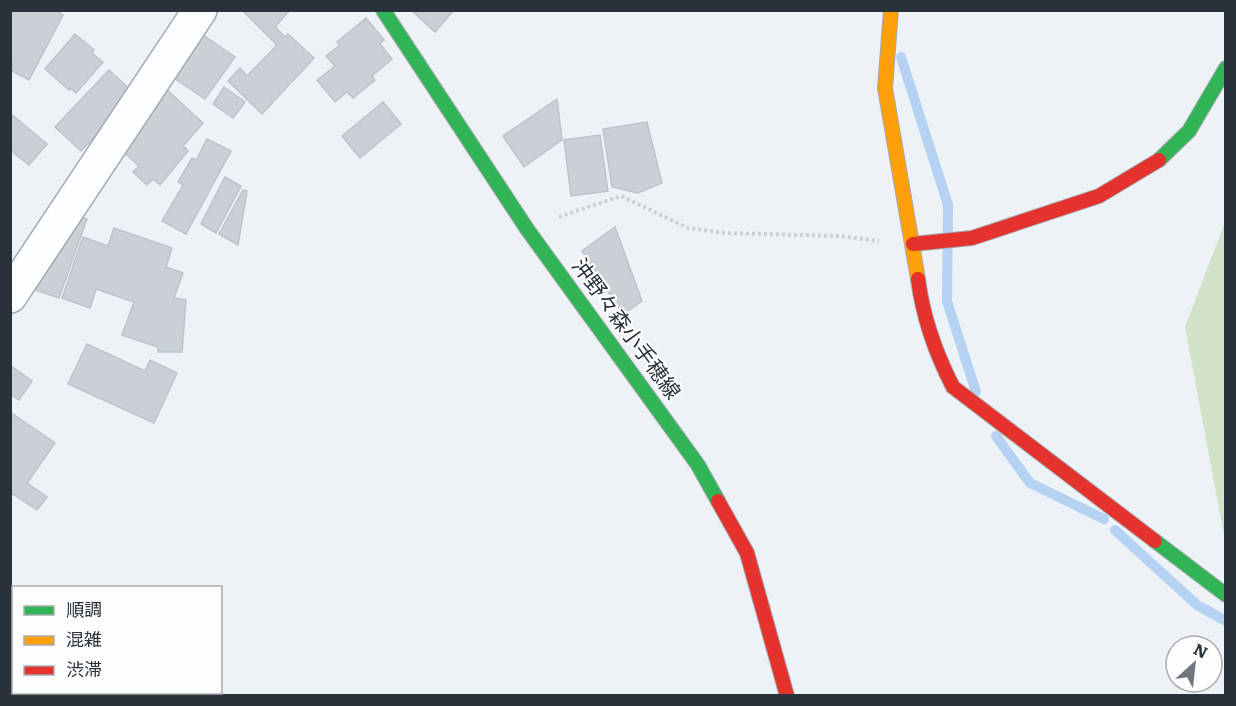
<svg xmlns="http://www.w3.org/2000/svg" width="1236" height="706" viewBox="0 0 1236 706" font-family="Literata,'Noto Sans JP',serif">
	<rect width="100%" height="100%" fill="#edf2f7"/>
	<path fill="#d2e2c8" d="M1225 222V541L1185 327Z"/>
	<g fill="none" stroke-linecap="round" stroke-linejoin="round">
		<path stroke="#b5d2f3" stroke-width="10" d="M901 57 948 205 947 301 976 392
			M996 436 1030 483 1104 519
			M1115 530 1197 605 1226 621"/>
	</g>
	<path fill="#cbd0d7" stroke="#bdc3c9" stroke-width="1.5" d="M10 10H55L63 15 29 80 10 70 13 64 10 62Z
		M242 10H290L275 27 285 37 288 34 314 58 262 114 228 81 240 68 247 76 277 45Z
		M411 10H454L435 32Z
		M366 18 384 40 380 44 392 59 372 76 375 80 353 98 347 92 335 102 317 80 335 66 326 56 340 45 337 42Z
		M190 26 235 57 205 99 168 74Z
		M75 34 94 50 92 53 103 62 76 93 70 88 69 90 45 69Z
		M109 70 135 94 81 151 55 127Z
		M164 87 203 123 183 146 188 151 160 185 153 179 147 185 133 172 139 166 117 146Z
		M224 87 245 102 233 118 213 104Z
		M557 99 562 140 524 167 503 136Z
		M383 102 401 124 360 158 342 136Z
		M10 113 47 144 29 165 10 150Z
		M647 122 662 183 638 193 612 187 603 129Z
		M600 135 608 191 571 196 564 140Z
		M207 139 231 151 186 234 162 221 183 185 178 182 192 158 196 160Z
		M225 177 241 186 216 233 201 224Z
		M243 190 247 191 238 245 219 234Z
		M55 208 87 219 59 298 27 287Z
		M615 227 642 301 623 315 582 251Z
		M114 228 172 248 166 267 183 273 174 298 186 300 182 352H158V347L122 335 134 302 96 289 90 308 62 298 83 237 108 246Z
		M87 344 145 371 150 360 177 373 154 423 68 384Z
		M10 365 32 381 19 400 10 394Z
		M10 412 55 443 27 483 47 497 37 510 10 492Z
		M10 635H14V692H10Z
		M109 692H175L172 696H107Z"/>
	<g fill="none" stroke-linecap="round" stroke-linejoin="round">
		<defs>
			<path id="street" d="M10 296 200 10"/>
			<path id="fast" d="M383 10 527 229 698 465 718 501
				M1159 160 1189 131 1226 68
				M1155 541 1226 595"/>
			<path id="slow" d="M891 10 885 88 918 279"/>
			<path id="jam" d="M913 244 972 238 1099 196 1159 160
				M918 279C923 318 935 352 953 387L1155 541
				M718 501 747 553 787 696"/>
		</defs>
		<use href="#street" stroke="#a3a9af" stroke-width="36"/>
		<use href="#fast" stroke="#a3a9af" stroke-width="16"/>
		<use href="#slow" stroke="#a3a9af" stroke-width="16"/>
		<use href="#jam" stroke="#a3a9af" stroke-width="16"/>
		<path stroke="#cdcfd3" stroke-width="4" stroke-dasharray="3 3" stroke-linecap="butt" d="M559 217 621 196 688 228 725 233 840 236 879 241"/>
		<use href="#street" stroke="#fcfdfe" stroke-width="33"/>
		<use href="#fast" stroke="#30b455" stroke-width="14"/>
		<use href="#slow" stroke="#ff9f0a" stroke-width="14"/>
		<use href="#jam" stroke="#e5322d" stroke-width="14"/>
	</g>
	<g text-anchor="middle" stroke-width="4.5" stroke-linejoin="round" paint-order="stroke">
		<g font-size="21" fill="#29313a" stroke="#fdfdfd">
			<text transform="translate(626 329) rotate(54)" y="7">沖野々森小手穂線</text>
		</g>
	</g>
	<rect width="1236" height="706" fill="none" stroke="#29313a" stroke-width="24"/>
	<rect x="12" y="586" width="210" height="108" fill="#fdfdfd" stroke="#a8abaf" stroke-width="1.5"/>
	<rect x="24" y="606" width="30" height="9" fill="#30b455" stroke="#a8abaf" stroke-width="1.5"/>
	<text x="66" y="616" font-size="18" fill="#29313a">順調</text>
	<rect x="24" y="636" width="30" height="9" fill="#ff9f0a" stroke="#a8abaf" stroke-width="1.5"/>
	<text x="66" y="646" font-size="18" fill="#29313a">混雑</text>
	<rect x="24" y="666" width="30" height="9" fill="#e5322d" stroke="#a8abaf" stroke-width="1.5"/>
	<text x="66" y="676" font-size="18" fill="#29313a">渋滞</text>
	<g transform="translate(1194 664) rotate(27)"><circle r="28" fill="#fdfdfd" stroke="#a8abaf" stroke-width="1.5"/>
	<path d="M0-4.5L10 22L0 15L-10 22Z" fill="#6e757c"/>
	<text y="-9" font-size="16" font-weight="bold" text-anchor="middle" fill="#29313a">N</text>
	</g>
</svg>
